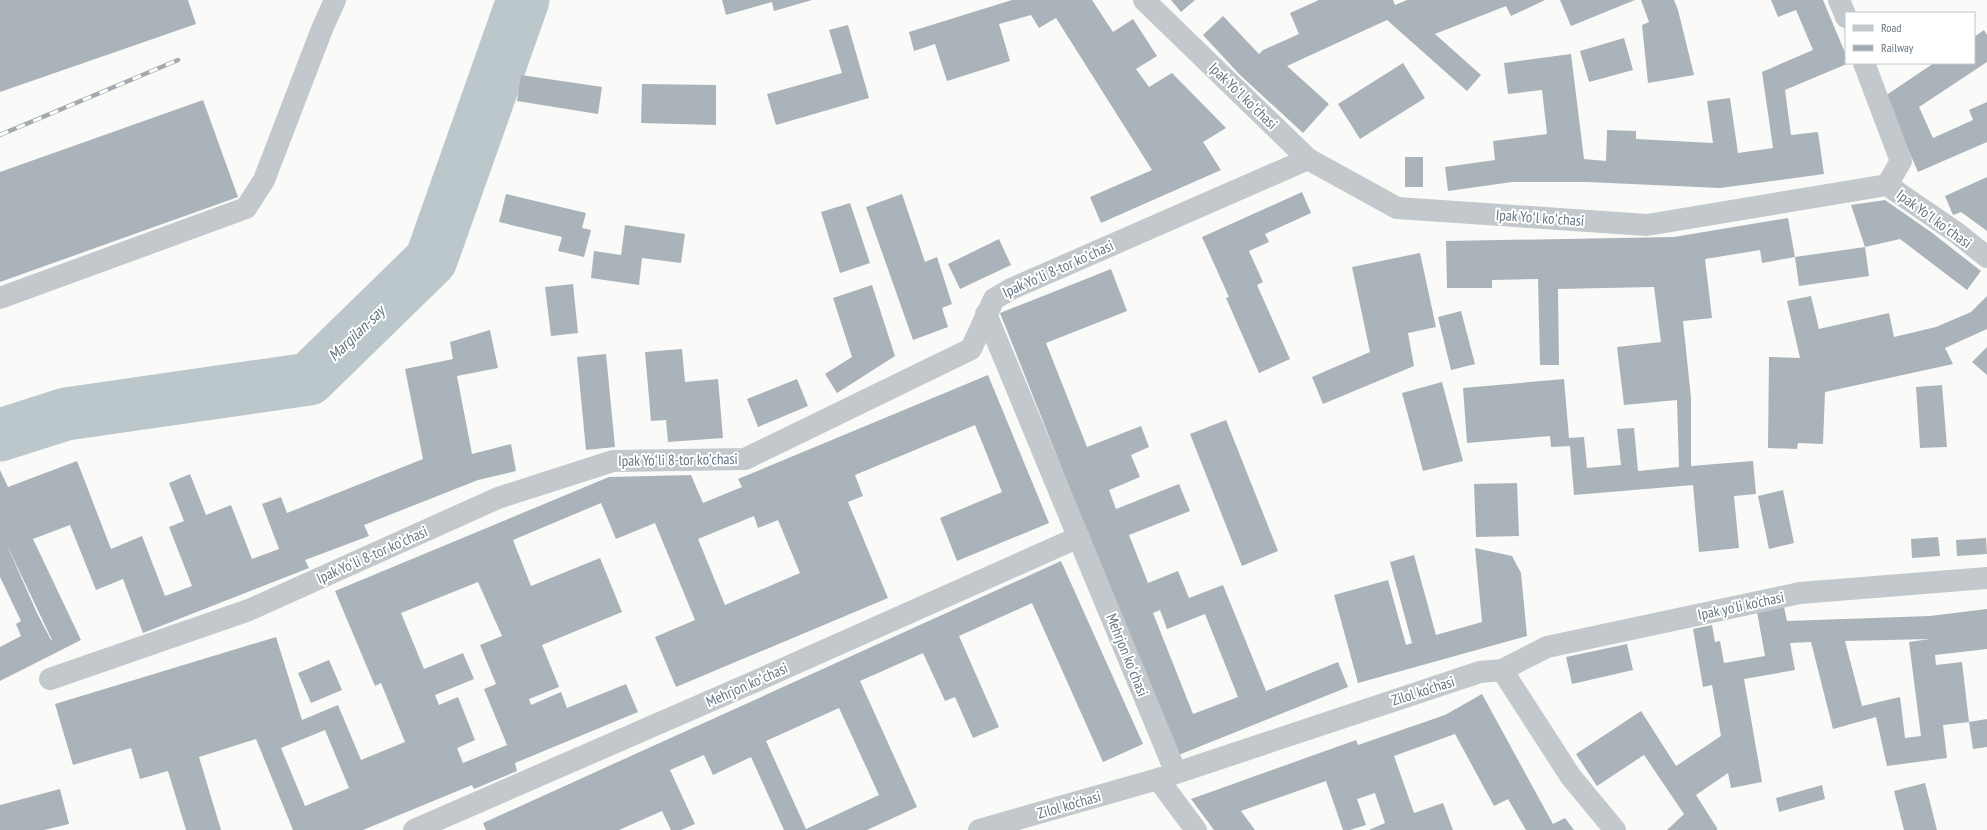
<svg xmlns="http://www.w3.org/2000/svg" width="1987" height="830" viewBox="0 0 1987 830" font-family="'PT Sans Narrow',sans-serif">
	<rect width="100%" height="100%" fill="#fafaf8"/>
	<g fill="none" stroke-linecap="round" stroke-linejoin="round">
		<path stroke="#bbc7cb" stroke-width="53" d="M0 435 66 414 309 379 431 260 523 0"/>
	</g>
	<path fill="#aab3b9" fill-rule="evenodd" d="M0 0H188L196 24 0 92Z
		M722 0H812L774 11 772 2 726 15Z
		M1012 0H1092L1113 32 1133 19 1157 56 1136 69 1149 87 1172 73 1226 128 1203 142 1221 170 1101 223 1090 197 1152 170 1056 18 1039 28 1031 15 999 24 1010 61 947 81 935 44 914 51 909 32Z
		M1171 0H1195L1181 12Z
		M1319 0H1393L1395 5 1407 0H1545L1511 16 1506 6 1435 34 1481 75 1467 91 1387 20 1287 66 1329 104 1303 133 1240 75 1203 35 1223 16 1259 54 1263 50 1299 34 1290 13Z
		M1560 0H1635L1571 26Z
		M1641 0H1674L1678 10 1694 75 1648 83 1642 25 1649 22Z
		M1771 0H1823L1846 55V63H1849L1785 90 1791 135 1818 132 1824 174 1720 188 1587 182H1512L1448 191 1445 167 1495 160 1493 141 1547 134 1542 90 1508 94 1504 63 1571 54 1584 159 1606 161 1607 130 1636 131V139L1713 143 1707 101 1730 98 1738 153 1773 148 1762 72 1813 50 1796 10 1778 17Z
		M848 25 869 98 776 125 767 94 842 73 829 30Z
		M1984 30 1987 35V62L1919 107 1933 138 1973 120 1969 110 1987 102V142L1918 172 1885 96 1934 63H1974V37Z
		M1624 38 1633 70 1589 82 1580 51Z
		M1403 63 1425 98 1360 139 1338 104Z
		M521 75 602 87 598 114 517 101Z
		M642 84 716 85V125L641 123Z
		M203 100 238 197 0 282V172Z
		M1405 157H1423V187H1405Z
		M1987 177V231L1961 212 1953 215 1945 196Z
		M1302 192 1311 213 1265 234 1269 242 1249 251 1263 282 1257 285 1290 359 1259 373 1226 298 1229 297 1202 237Z
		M506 194 586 213 582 228 591 230 584 257 558 251 562 237 499 222Z
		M902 194 925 262 937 257 952 304 942 308 948 327 913 340 866 207Z
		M1885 200 1931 232 1981 271 1967 290 1900 239 1865 247 1851 205Z
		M850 203 870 263 840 273 821 212Z
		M1788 218 1795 257 1762 263 1760 250 1705 259 1712 318 1683 321 1691 398V466L1753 461 1756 494 1734 496 1739 548 1699 552 1693 485 1574 495 1570 446 1551 447 1550 436 1467 443 1463 388 1564 379 1569 438 1584 437 1587 468 1621 465 1617 429 1634 428 1638 471 1679 467 1677 400 1624 405 1617 347 1661 342 1654 287 1558 289 1559 365H1540L1538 279 1492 280V288H1447L1446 241 1674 237Z
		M625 225 685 234 681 263 642 258 639 285 591 278 594 251 621 255Z
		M999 239 1011 265 960 289 948 264Z
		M1865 247 1869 276 1799 286 1795 257Z
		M1420 253 1436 327 1408 333 1414 366 1323 404 1312 377 1370 352 1352 267Z
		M1111 269 1127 311 1046 343 1087 447 1141 426 1149 447 1131 455 1140 477 1109 490 1116 509 1179 484 1190 511 1129 535 1148 583 1178 571 1189 598 1223 585 1266 691 1338 662 1348 687 1176 756 1000 313ZM1160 610 1167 629 1205 614 1238 697 1193 714 1153 613Z
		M573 284 578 333 551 336 545 287Z
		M872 285 895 356 837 393 825 374 852 357 833 298Z
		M1811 296 1819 329 1889 313 1894 337 1936 327 1971 312 1987 296V329L1945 348 1953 364 1825 392 1823 444 1798 443 1797 449 1768 448 1769 357 1800 358 1787 301Z
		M1461 311 1475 364 1451 370 1438 317Z
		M490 330 498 368 457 376 472 454 511 444 516 471 478 480 364 525 369 536 305 560 309 568 143 633 123 579 96 590 70 525 33 539 81 640 0 681V647L21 636 16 624 21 621 0 577V470L8 487 77 461 111 549 142 536 165 596 192 586 169 527 184 521 169 483 190 474 206 515 231 505 252 559 279 549 262 504 281 497 287 513 423 459 405 369 453 359 450 342ZM6 543 52 640H51L37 613Z
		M1987 347V375L1972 362Z
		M682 349 685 382 718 379 723 438 668 442 666 420 651 421 645 352Z
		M606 354 615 447 586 450 577 357Z
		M988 375 1049 523 957 561 940 518 1002 492 975 425 855 475 863 496 848 502 888 598 676 687 655 637 695 620 655 523 616 539 601 503 513 540 531 586 600 558 622 612 542 645 559 687 529 699 531 705 561 692 567 708 626 684 638 712 515 763 517 771 474 789 472 785 363 830H293L256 739 199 757 221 830H186L168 771 140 779 131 748 73 765 55 704 276 637 302 720 338 705 361 760 405 742 381 683 375 686 335 591 609 477 691 475 703 503 742 487 738 479ZM754 516 758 528 778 520 800 573 725 605 698 539ZM478 582 502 636 480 645 496 684 484 689 507 745 463 763 457 748 475 740 458 697 439 705 435 695 474 679 463 653 424 669 401 613ZM325 730 349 788 305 806 281 748Z
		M797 379 808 406 758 427 747 399Z
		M1442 382 1463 461 1423 471 1402 393Z
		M1942 385 1947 447 1920 448 1916 387Z
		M1226 420 1278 551 1242 566 1190 434Z
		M1517 483 1519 536 1476 537 1474 484Z
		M1783 490 1794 543 1769 549 1758 496Z
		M1938 537 1940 556 1912 558 1911 539Z
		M1986 538 1987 554 1957 556 1956 540Z
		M1475 548 1512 556 1521 573 1527 636 1358 683 1334 595 1388 580 1406 645 1412 643 1390 562 1414 555 1436 635 1482 622Z
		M1061 561 1143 744 1103 762 1032 603 959 636 999 727 973 738 955 697 945 701 923 653 860 681 917 807 867 830H784L751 757 713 775 704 755 670 770 695 824 681 830H671L662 811 619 830H486L483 823ZM839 708 879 795 806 829 766 741Z
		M1784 607 1787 621 1930 616 1987 609V649L1935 655 1936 665 1962 662 1969 722 1943 725 1947 758 1887 766 1876 717 1833 729 1811 642 1790 643 1795 670 1744 679 1762 782 1731 788 1728 773 1696 795 1717 828V830H1667L1684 814 1644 755 1597 786 1576 754 1641 711 1676 766 1721 736 1712 685 1703 687 1693 629 1712 625 1715 642 1720 641 1724 663 1765 656 1757 612ZM1930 639 1909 642 1921 736 1905 738 1900 697 1862 706 1845 641Z
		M1627 644 1633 670 1572 684 1566 657Z
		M329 660 342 690 311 703 298 673Z
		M1482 694 1553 824 1565 818 1574 830H1526L1508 799 1494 806 1455 734 1394 756 1414 813 1443 803 1453 830H1369L1385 823 1375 793 1357 799 1366 825 1350 830H1343L1326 781 1241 811 1255 830H1214L1191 799 1356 740 1358 745 1445 715Z
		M1987 719V747L1973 749 1969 722Z
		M1925 783 1937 830H1904L1894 791Z
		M1822 785 1825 799 1779 812 1776 798Z
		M60 789 69 824 44 830H0V805Z"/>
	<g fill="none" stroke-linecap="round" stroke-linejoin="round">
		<path stroke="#c3c8cc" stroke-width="22" d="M1144 0 1308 159 1397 208 1647 225 1887 185 1957 233 1987 257
			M1839 0 1846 17
			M1864 63 1901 161 1887 185
			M0 298 246 208 264 180 322 29 335 0
			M986 314 1176 773
			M1502 670 1547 647 1800 593 1987 578
			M50 679 249 610 498 498 613 461 745 459 971 349 994 299 1011 289 1308 159
			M1158 779 1196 830
			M414 830 756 681 1079 537
			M979 830 1158 779 1480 672 1502 670 1571 777 1615 830"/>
		<defs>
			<path id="rail" d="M0 135 178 60"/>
		</defs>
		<use href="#rail" stroke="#a2aab0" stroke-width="4.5"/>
		<use href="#rail" stroke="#fff" stroke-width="3" stroke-dasharray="9" stroke-linecap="butt"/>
	</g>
	<g text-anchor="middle" stroke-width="4" stroke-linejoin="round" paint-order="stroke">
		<g font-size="15" fill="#657683" stroke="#fff">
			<text transform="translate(1243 96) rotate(44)" y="5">Ipak Yoʻl koʻchasi</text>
			<text transform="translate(1540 218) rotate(4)" y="5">Ipak Yoʻl koʻchasi</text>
			<text transform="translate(1934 219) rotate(36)" y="5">Ipak Yoʻl koʻchasi</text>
			<text transform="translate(1058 269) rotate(-24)" y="5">Ipak Yoʻli 8-tor koʼchasi</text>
			<text transform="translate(678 460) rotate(-1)" y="5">Ipak Yoʻli 8-tor koʼchasi</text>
			<text transform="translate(372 555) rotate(-24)" y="5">Ipak Yoʻli 8-tor koʼchasi</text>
			<text transform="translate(1741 606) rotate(-12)" y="5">Ipak yo'li ko'chasi</text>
			<text transform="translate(1127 655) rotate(68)" y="5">Mehrjon koʻchasi</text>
			<text transform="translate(747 685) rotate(-24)" y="5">Mehrjon koʻchasi</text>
			<text transform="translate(1423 691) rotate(-18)" y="5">Zilol ko‘chasi</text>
			<text transform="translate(1069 805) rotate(-16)" y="5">Zilol ko‘chasi</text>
		</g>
		<g font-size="16" font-style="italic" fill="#60757c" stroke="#fff">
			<text transform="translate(356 333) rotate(-44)" y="6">Margilan-say</text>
		</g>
	</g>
	<rect x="1845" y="12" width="130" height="52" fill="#ffffff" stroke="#c1c8cd"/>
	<rect x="1853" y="25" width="20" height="6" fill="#c3c8cc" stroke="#c1c8cd"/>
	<text x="1881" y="32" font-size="12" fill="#657683">Road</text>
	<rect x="1853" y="45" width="20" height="6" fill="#a2aab0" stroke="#c1c8cd"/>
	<text x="1881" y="52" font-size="12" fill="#657683">Railway</text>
</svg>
